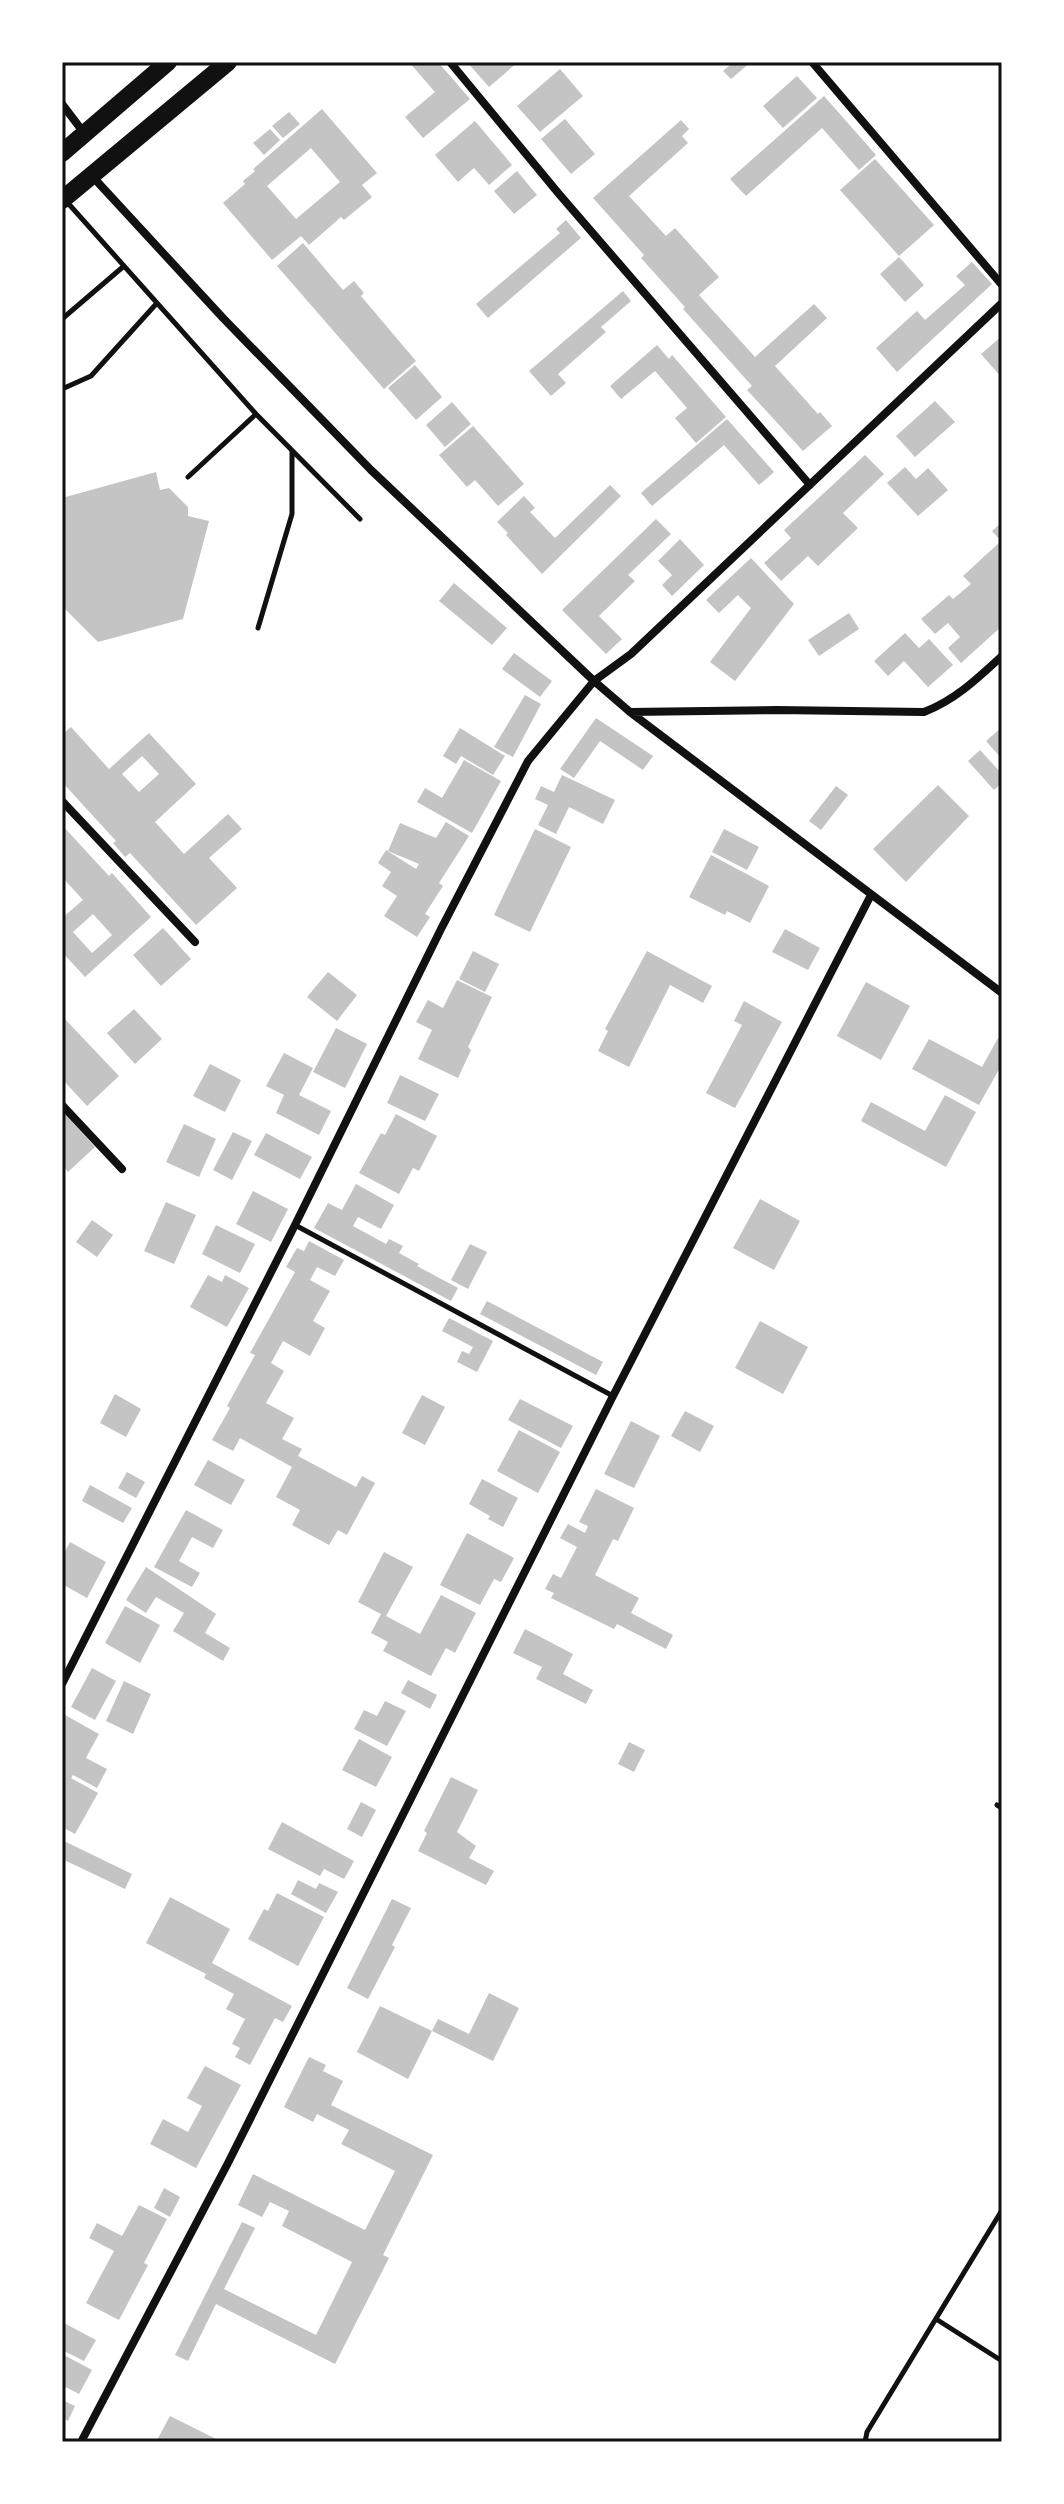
<svg xmlns="http://www.w3.org/2000/svg" width="1064" height="2504" viewBox="0 0 1064 2504" font-family="'IBM Plex Sans',sans-serif">
	<rect width="100%" height="100%" fill="#fff"/>
	<path fill="#c4c4c4" fill-rule="evenodd" d="M409 62H438L470 99 423 138 405 117 435 92Z
		M467 62H518L489 87Z
		M727 62H751L731 79 723 71 730 65Z
		M560 69 583 96 540 132 517 106Z
		M797 76 817 98 783 128 763 106Z
		M824 96 876 155 859 170 822 128 746 196 730 179Z
		M322 109 377 173 362 185 372 197 344 220 341 217 309 245 301 236 272 260 223 203 245 184 243 181 255 171 253 169ZM311 148 340 182 296 219 267 186Z
		M289 112 300 124 283 138 272 126Z
		M565 119 595 154 571 174 541 139Z
		M681 120 689 129 682 136 688 143 629 196 666 236 675 228 719 277 699 295 755 357 814 304 827 318 775 366 818 414 820 412 832 426 803 451 747 390 752 386 683 309 685 307 641 258 644 255 593 198Z
		M475 121 512 165 489 185 474 168 458 182 435 155Z
		M270 129 280 140 264 155 253 143Z
		M875 159 934 225 899 256 840 190Z
		M517 171 537 195 514 214 494 191Z
		M566 220 581 238 488 318 476 304 560 233 556 229Z
		M303 243 343 290 354 281 364 293 361 296 416 361 384 389 277 266Z
		M899 257 924 285 905 302 880 274Z
		M972 262 992 284 897 372 876 348 917 311 925 320 965 285 956 276Z
		M623 291 631 301 601 327 606 332 558 374 566 383 551 396 529 371Z
		M1002 336V378L981 354Z
		M657 345 669 359 672 355 726 417 696 443 675 418 687 408 655 371 621 399 610 386Z
		M415 365 442 397 416 420 388 388Z
		M935 401 955 422 915 457 896 436Z
		M452 402 471 424 445 447 426 425Z
		M727 419 774 472 759 485 724 445 652 506 641 493Z
		M473 426 524 484 498 506 475 480 467 487 439 455Z
		M865 455 884 474 843 513 858 528 818 566 808 556 781 581 764 563 791 538 784 530Z
		M905 467 916 479 928 468 948 490 918 516 887 483Z
		M156 472 160 490 169 488 188 507V516L209 521 183 619 98 642 62 606V498Z
		M610 485 621 496 542 574 506 535 508 533 497 522 524 496 535 508 530 512 555 538Z
		M656 519 671 534 628 575 635 581 599 616 622 639 606 654 562 610Z
		M1002 522V613L999 616 1002 619V626L961 663 948 648 960 637 948 623 935 634 921 619 949 595 953 599 971 584 963 576 1001 541 992 531Z
		M680 539 704 565 672 596 662 585 672 575 658 561Z
		M751 558 794 604 735 681 710 662 751 608 738 595 719 613 706 600Z
		M454 583 507 628 492 645 439 601Z
		M849 613 859 629 819 656 808 640Z
		M905 633 919 648 929 639 953 665 928 687 904 661 888 676 874 661Z
		M514 653 552 681 540 697 502 669Z
		M525 695 541 704 513 757 494 747Z
		M596 718 653 756 643 770 600 741 574 778 560 769Z
		M71 727 109 769 149 733 196 784 155 822 184 854 228 814 242 829 209 858 237 888 196 925 130 853 125 857 113 843 116 841 62 782V728L65 732ZM142 756 159 774 139 792 122 774Z
		M1002 727V759L986 741Z
		M460 728 505 756 493 775 461 756 456 764 443 756Z
		M980 750 1002 774V783L994 790 968 761Z
		M464 760 501 781 472 833 417 802 425 788 442 798Z
		M562 775 615 800 603 824 569 807 556 834 538 825 548 805 535 799 541 786 554 792Z
		M938 785 969 816 906 882 873 849Z
		M836 786 848 795 821 830 809 821Z
		M446 822 469 836 439 883 443 886 425 914 430 917 417 937 384 916 397 896 382 886 391 872 378 863 386 850 416 869 419 864 388 851 400 823 436 838Z
		M62 825 109 876 112 873 151 917 85 977 62 952V918L83 900 62 877ZM93 914 112 935 92 953 73 932Z
		M535 829 571 847 530 932 494 915Z
		M724 829 759 847 747 870 712 852Z
		M711 855 769 886 750 923 727 911 725 915 689 897Z
		M163 928 191 959 161 986 133 955Z
		M785 929 820 948 808 970 772 952Z
		M473 951 499 964 485 992 459 979Z
		M647 951 712 986 703 1003 670 985 629 1067 598 1051 608 1031 605 1029Z
		M328 972 357 995 337 1021 307 997Z
		M457 980 492 997 468 1047 471 1050 458 1078 418 1059 432 1030 416 1022 428 1000 443 1008Z
		M866 982 910 1006 881 1060 837 1036Z
		M744 1001 782 1022 735 1108 706 1093 742 1025 734 1021Z
		M134 1009 162 1039 135 1064 107 1033Z
		M62 1016 119 1076 87 1106 62 1079Z
		M336 1028 367 1044 345 1088 313 1072Z
		M1002 1031V1064L979 1105 912 1069 929 1039 982 1067Z
		M284 1053 313 1068 299 1095 331 1111 319 1135 276 1113 284 1095 266 1086Z
		M210 1064 241 1080 225 1112 193 1096Z
		M400 1075 439 1094 425 1121 387 1103Z
		M945 1095 976 1112 946 1167 861 1121 871 1102 925 1131Z
		M62 1111 95 1147 68 1172 62 1165Z
		M396 1114 437 1136 419 1171 413 1168 399 1194 359 1173 381 1133 385 1135Z
		M184 1124 216 1139 199 1177 166 1162Z
		M233 1132 252 1141 232 1180 213 1170Z
		M266 1133 312 1157 300 1179 254 1155Z
		M356 1184 394 1205 381 1229 358 1217 353 1226 386 1244 389 1239 403 1246 399 1253 419 1264 417 1266 458 1288 451 1301 314 1228 328 1203 342 1210Z
		M253 1191 288 1209 271 1242 236 1224Z
		M760 1199 800 1221 774 1270 733 1248Z
		M166 1202 196 1215 174 1264 144 1251Z
		M92 1220 113 1235 97 1257 76 1242Z
		M216 1225 255 1244 240 1273 202 1254Z
		M309 1241 344 1260 335 1276 317 1267 310 1280 330 1291 313 1321 325 1328 310 1356 283 1341 271 1363 284 1371 266 1403 294 1418 282 1439 302 1449 298 1456 356 1487 362 1476 375 1483 347 1535 338 1530 329 1545 292 1525 300 1510 276 1497 292 1467 240 1438 233 1451 212 1440 230 1408 227 1406 255 1355 250 1353 295 1272 286 1267 297 1248 304 1251Z
		M470 1244 487 1252 468 1289 451 1280Z
		M208 1275 222 1282 225 1275 249 1288 227 1327 190 1307Z
		M487 1301 603 1362 596 1375 480 1314Z
		M449 1318 493 1341 477 1372 457 1362 462 1351 469 1354 473 1347 442 1331Z
		M760 1321 808 1347 783 1394 735 1368Z
		M115 1394 141 1409 126 1437 100 1423Z
		M422 1395 445 1407 425 1445 402 1433Z
		M520 1399 573 1426 561 1448 508 1420Z
		M685 1411 714 1426 700 1452 671 1436Z
		M631 1421 660 1436 634 1488 604 1474Z
		M519 1430 560 1452 538 1493 497 1471Z
		M208 1460 245 1480 231 1505 194 1485Z
		M127 1472 145 1482 136 1498 118 1488Z
		M482 1479 518 1498 503 1527 488 1519 490 1516 469 1504Z
		M90 1485 132 1508 123 1523 82 1501Z
		M596 1489 634 1508 618 1541 613 1539 595 1575 639 1598 631 1613 673 1635 666 1649 617 1624 614 1629 551 1598 554 1593 545 1589 553 1574 561 1578 577 1547 560 1538 568 1524 585 1533 588 1526 579 1522Z
		M186 1510 223 1530 213 1548 192 1537 179 1561 200 1573 192 1587 154 1567Z
		M467 1533 514 1558 501 1582 494 1579 480 1605 440 1585Z
		M70 1542 106 1562 87 1598 62 1584V1557Z
		M384 1552 413 1567 386 1616 420 1634 441 1595 476 1613 455 1653 446 1648 431 1676 383 1651 388 1642 371 1633 381 1614 358 1602Z
		M146 1567 216 1614 205 1633 230 1648 223 1661 173 1631 184 1613 156 1597 146 1613 126 1600Z
		M125 1606 160 1625 140 1663 105 1643Z
		M525 1629 573 1654 563 1674 593 1690 586 1704 536 1679 542 1667 513 1653Z
		M92 1668 116 1681 95 1720 71 1707Z
		M408 1680 437 1695 430 1709 401 1693Z
		M124 1681 151 1694 133 1734 106 1721Z
		M385 1701 406 1711 387 1746 354 1729 364 1710 377 1716Z
		M65 1715 99 1734 86 1758 107 1769 97 1788 73 1775 71 1778 98 1793 75 1834 62 1827V1720Z
		M359 1739 392 1757 376 1787 342 1770Z
		M629 1742 645 1750 634 1772 618 1764Z
		M451 1777 478 1790 457 1832 476 1846 469 1858 494 1871 486 1885 418 1851 427 1833 424 1831Z
		M361 1802 376 1810 362 1837 347 1829Z
		M282 1822 354 1861 344 1879 324 1869 320 1876 268 1849Z
		M62 1840 132 1874 125 1889 62 1859Z
		M298 1880 316 1889 319 1883 338 1892 326 1913 291 1894Z
		M277 1893 324 1917 298 1966 248 1939 264 1909 268 1911Z
		M170 1897 230 1929 212 1963 292 2006 283 2022 275 2018 250 2065 235 2057 240 2048 232 2044 245 2019 226 2009 234 1994 204 1978 206 1974 146 1943Z
		M392 1899 411 1908 392 1945 395 1947 368 1999 347 1988Z
		M489 1993 519 2008 493 2061 432 2031 438 2019 469 2034Z
		M380 2006 432 2031 408 2079 357 2052Z
		M309 2057 326 2065 323 2071 343 2081 331 2105 433 2155 383 2255 389 2258 335 2364 216 2304 188 2361 175 2355 242 2222 255 2228 224 2289 316 2335 352 2262 282 2226 289 2211 270 2202 262 2217 238 2205 253 2174 365 2230 395 2171 341 2144 349 2130 317 2114 313 2122 284 2107Z
		M205 2066 241 2085 196 2168 150 2144 163 2119 188 2132 202 2106 187 2098Z
		M164 2188 180 2197 170 2217 154 2208Z
		M139 2205 167 2219 144 2263 148 2265 119 2320 86 2303 114 2251 89 2238 97 2223 122 2236Z
		M62 2322 96 2340 84 2361 62 2350Z
		M62 2354 92 2370 79 2394 62 2385Z
		M62 2400 75 2406 68 2421 62 2418Z
		M170 2416 222 2442H156Z"/>
	<g fill="none" stroke-linecap="round" stroke-linejoin="round">
		<path stroke="#111" stroke-width="5" d="M67 202 256 414 360 519
			M62 319 124 266
			M62 389 91 376 157 303
			M188 477 256 414
			M258 628 292 514V451
			M295 1225 613 1396
			M997 1805 1002 1808
			M936 2319 1002 2361
			M865 2442 867 2432 1002 2210"/>
		<path stroke="#111" stroke-width="8" d="M450 62 559 194 810 485
			M812 62 1002 285
			M62 104 84 133
			M92 176 223 318 371 470 594 681 630 712 1002 993
			M630 712 777 710 924 712C955 700 977 679 1002 656
			M62 801 195 942
			M62 1105 122 1169
			M62 1684 295 1225 441 929 528 761 594 681 631 654 1002 303
			M81 2442 228 2163 613 1396 871 895"/>
		<path stroke="#111" stroke-width="18" d="M62 153 168 62
			M62 200 228 62"/>
	</g>
	<rect width="1064" height="2504" fill="none" stroke="#ffffff" stroke-width="128"/>
	<rect x="64" y="64" width="936" height="2376" fill="none" stroke="#111" stroke-width="3"/>
</svg>
